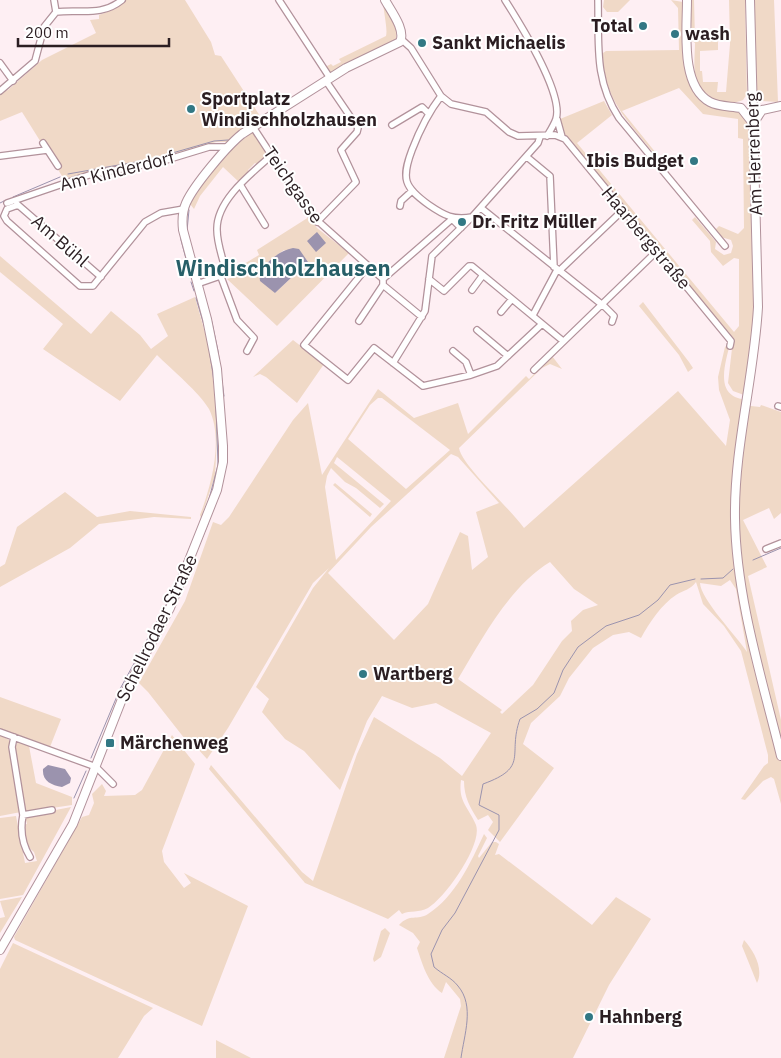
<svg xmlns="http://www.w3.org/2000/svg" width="781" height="1058" viewBox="0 0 781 1058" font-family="'IBM Plex Sans',sans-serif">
	<rect width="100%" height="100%" fill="#feeff3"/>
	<path fill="#f0d9c7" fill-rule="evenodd" d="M126 0H185L211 42 215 55 221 56 260 116 255 119 256 122 228 142H216L157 160 71 178 62 176 22 112 0 121V93L8 90 42 60 96 33 90 20 99 19V15L115 9Z
		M383 0 397 29 396 39 329 74 325 67 331 64 333 66 341 62 339 59 386 36C388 29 383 10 383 0Z
		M604 0H630L618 12H607L603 7Z
		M671 0 683 2C684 34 675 87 709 106 724 114 732 105 748 118L754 314 744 395 733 391 728 383 733 340 564 135 560 119 604 101 612 115 577 143 734 332 739 326V259L734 258 723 266 711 252 710 241 692 220 695 217 716 242 715 249 724 255 731 253 733 246 731 240 721 237 715 230 719 226 738 234 744 228 743 139 738 138V119L703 114 679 88 622 111 656 153H654C628 122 602 96 603 53L606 51 679 50 678 8Z
		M690 0H694L695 39H718V50L700 51V71H702L703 82H718L717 92H726L730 44 729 0H745L747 94 743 100C725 108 701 98 696 78 693 68 695 54 695 43L692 41Z
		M754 0H774L778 102 761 101 757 95Z
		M253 132C264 148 273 150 258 165L255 163 248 170 250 173 240 183 223 167 200 196 194 209 190 204C206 178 228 149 253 132Z
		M309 217 317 228 349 253 277 326 227 279 243 274 244 264 259 255 257 250ZM284 250 308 262 275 293 264 265Z
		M0 256 91 334 111 311 140 335 151 349 168 336 157 314 195 297 209 347 216 403 217 437 215 476 201 518 200 515C211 487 224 439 209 409 200 393 171 369 157 355L120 401 43 349 63 324 0 272Z
		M643 302 689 362 693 368 688 372 679 355 639 306Z
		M293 340 324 364 297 403 266 377 260 374 253 377Z
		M730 343C726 362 714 394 742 399V405L760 407 761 405 781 412V513L774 519 769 508 743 520 767 567 748 576 781 720V804L774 779 771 777 763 781 745 800 741 799 764 766 768 763V755L741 651 724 626 703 604 696 582C690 590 684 590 676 595 662 604 649 623 641 638L629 632 613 635 593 648 569 678 560 696 531 723 523 744 554 768 500 842 488 830 493 822 488 815 478 820C470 807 464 797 464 781L461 780C458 802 468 806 476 825 483 845 445 898 428 908 419 913 410 910 402 914L399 910 388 919 305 883 209 769 211 765 302 872 313 881 357 754 374 717 440 758 462 776 491 733 436 703 412 708 382 696 367 721 340 790 304 751 285 739 262 712 269 699 256 687 313 588 329 568 313 583 228 728 207 759 197 748 195 750 192 748 148 692 139 683 185 601 213 522 221 525 229 517 293 420 308 403 322 475 378 389 414 418 458 403 468 434 526 376 529 379 552 356 562 369 550 364 542 368 459 448C462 466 510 508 524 528L678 391 726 446 730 420 719 390 718 377 725 347ZM378 398H382L450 450 406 489 348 439 370 405ZM451 454 458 457 499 503 476 512 488 557 472 570 468 536 460 532 428 604 394 640 328 573 371 527ZM337 457 391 501 336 560 325 487 327 476 331 468 345 482 356 488 380 508 384 504 334 463ZM550 562 574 589 598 605 583 610 571 621 572 631 562 641 533 685 502 714 500 712 502 710 458 679C482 639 509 587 550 562ZM730 580 736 589 747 652C736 635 701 600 700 583L721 586Z
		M335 483 372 514 370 517 333 485Z
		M65 492 97 517 130 511 191 517V519L154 517 99 524 70 548 0 587V567L5 564 17 527Z
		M0 697 61 719 50 747 0 730Z
		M0 735 9 740 21 812 0 816Z
		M172 735 195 764 162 851 164 862 184 888 191 883 184 873 248 906 202 1026 15 940 14 937 82 817 89 815 94 803 92 794 102 784 106 791 104 796 135 795 142 790Z
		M18 742 29 746 36 783 72 797V805L25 812 15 747Z
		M71 807 23 895 0 899V818L16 816 25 863 37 861 34 852 26 845 23 825 27 824 25 816Z
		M484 834 487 838 478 856 479 858 492 842H496L499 844 495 855 499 854 592 925 616 897 651 919 609 985 573 1058H444L461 1006 460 999 446 982 442 993C428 984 422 963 417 948L420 942 413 933 399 925C410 913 417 921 428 914 455 897 471 862 484 834Z
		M22 897 0 933V918L5 917 0 901Z
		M385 928 390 933 381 957 374 962 373 959 381 931Z
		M744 940C754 951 764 969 757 983L742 946Z
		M13 943 153 1008 144 1016 118 1058H0V969Z
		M216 1040 251 1058H216Z"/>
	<path fill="#9b93ae" d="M317 232 326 243 316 252 307 241Z
		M293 248 299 249 308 262 275 293 260 281 259 273C267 261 279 251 293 248Z
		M48 765 65 769 71 778 70 783 62 787C51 785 42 781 43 769Z"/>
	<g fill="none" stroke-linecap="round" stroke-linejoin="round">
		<path stroke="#9b93ae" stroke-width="1" d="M162 156 214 141 228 140
			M68 174 158 158
			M13 197 60 177
			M0 203 4 201
			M179 217 181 240 190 274
			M187 231 189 210
			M191 282 194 291
			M196 298 206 332
			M211 318 218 351 224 396
			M210 355 215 388
			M209 499 218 465 216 407
			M202 518 208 503
			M753 560 781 548
			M701 579 723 578 733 569
			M177 599 208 524
			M126 700 128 695
			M91 758 120 689 166 605 192 542
			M74 798 86 771
			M66 829 73 815
			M0 942 5 934
			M461 1058C464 1035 475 1006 458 986 452 978 442 974 434 967L431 954 442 930 455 913 499 830V815L479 805 483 784C530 767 507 755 520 719L537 709 554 693 563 670 578 647 606 626 639 615 658 600 670 585 695 579"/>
		<defs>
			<path id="street" d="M54 0 56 12
				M279 0 330 78
				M505 0C519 22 564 94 556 119 554 125 550 131 547 136
				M598 0C599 44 594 80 619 118L725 246
				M401 39 411 48 441 96 451 104 486 112 509 132 518 136 555 135 565 139 731 341 730 346
				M0 63 13 81
				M0 91 35 61 44 27 56 12C81 9 101 17 122 0
				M441 96C428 113 420 129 412 150 401 179 404 187 429 205 445 216 453 220 472 217L538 143 540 137
				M557 119 562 137
				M392 125 422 107 428 113
				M253 127 310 214 383 279
				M43 143 58 166
				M0 156 47 150
				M527 157 550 176 554 267
				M241 186 265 225
				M7 203 89 175 163 161 209 147H229
				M17 204 101 277
				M18 205 7 209 4 216 7 221 80 286H93L145 222 161 213 184 209
				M400 206 401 201 412 191
				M481 208 605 307 614 316 612 322
				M317 222 356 182 341 150 357 132 358 128 326 81
				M368 266 304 345 348 380 374 348 423 386 471 375 497 366 542 324
				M559 271 623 210
				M221 277 237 320 254 338 247 351
				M429 279 444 291 469 266H472L563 341
				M197 284 223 275 225 268C222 256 217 243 217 230 216 200 252 173 272 155
				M472 290 483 275
				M501 312 512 299
				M533 315 557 270
				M422 317 383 285V279L452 219 461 228
				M359 321 383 285
				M477 330 508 356
				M453 351 466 362 471 375
				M393 363 425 311 432 256 472 217
				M534 370 657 251
				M778 406 781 407
				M766 549 781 543
				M0 732 96 767 113 784
				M14 737 12 747 23 815C20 830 22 844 30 857
				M23 815 52 810"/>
			<path id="secondary" d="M687 0C687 30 680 86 710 102 719 107 731 106 741 108L752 122
				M750 0 758 307C754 378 734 447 735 518 736 597 762 679 781 756
				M753 124 762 110 781 106
				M0 950 73 824 124 694 170 608 217 490 223 462V446L217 369 207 319 183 230C182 221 182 212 186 203 194 185 227 146 242 134L346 68 400 42C406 30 391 11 385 0"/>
		</defs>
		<use href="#street" stroke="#b2929b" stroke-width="8"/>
		<use href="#secondary" stroke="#b2929b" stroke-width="10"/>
		<use href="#street" stroke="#fff" stroke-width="5.5"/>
		<use href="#secondary" stroke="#fff" stroke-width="8"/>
	</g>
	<g fill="#327884" stroke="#fff" stroke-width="2">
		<circle cx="643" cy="26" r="5"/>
		<circle cx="675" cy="34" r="5"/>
		<circle cx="422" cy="43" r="5"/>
		<circle cx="191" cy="109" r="5"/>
		<circle cx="694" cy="161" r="5"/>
		<circle cx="462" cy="222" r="5"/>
		<circle cx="363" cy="674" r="5"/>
		<rect x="105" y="738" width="10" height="10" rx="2.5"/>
		<circle cx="589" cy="1017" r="5"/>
	</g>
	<g text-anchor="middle" stroke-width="4" stroke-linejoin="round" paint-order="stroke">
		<g font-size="18" font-weight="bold" fill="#2b1e22" stroke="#fff" text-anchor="start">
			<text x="633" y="32" text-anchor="end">Total</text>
			<text x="685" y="40">wash</text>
			<text x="432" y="49">Sankt Michaelis</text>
			<text x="201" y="105">Sportplatz<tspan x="201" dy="21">Windischholzhausen</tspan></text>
			<text x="684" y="167" text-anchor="end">Ibis Budget</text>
			<text x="472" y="228">Dr. Fritz Müller</text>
			<text x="373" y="680">Wartberg</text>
			<text x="120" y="749">Märchenweg</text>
			<text x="599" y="1023">Hahnberg</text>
		</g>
		<g font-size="18" fill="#2b1e22" stroke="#fff">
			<text transform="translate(754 154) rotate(-92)" y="6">Am Herrenberg</text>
			<text transform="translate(117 171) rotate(-14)" y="6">Am Kinderdorf</text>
			<text transform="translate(293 185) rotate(55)" y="6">Teichgasse</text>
			<text transform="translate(646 238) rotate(50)" y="6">Haarbergstraße</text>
			<text transform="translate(60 241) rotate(41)" y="6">Am Bühl</text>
			<text transform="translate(157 628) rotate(-64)" y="6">Schellrodaer Straße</text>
		</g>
		<g font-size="22" font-weight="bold" fill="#275f68" stroke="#fff">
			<text x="283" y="276">Windischholzhausen</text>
		</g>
	</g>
	<path d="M18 38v8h151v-8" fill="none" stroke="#2b1e22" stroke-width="2.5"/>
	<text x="25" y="38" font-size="15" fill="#2b1e22" stroke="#ffffff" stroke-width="4" paint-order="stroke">200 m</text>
</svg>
